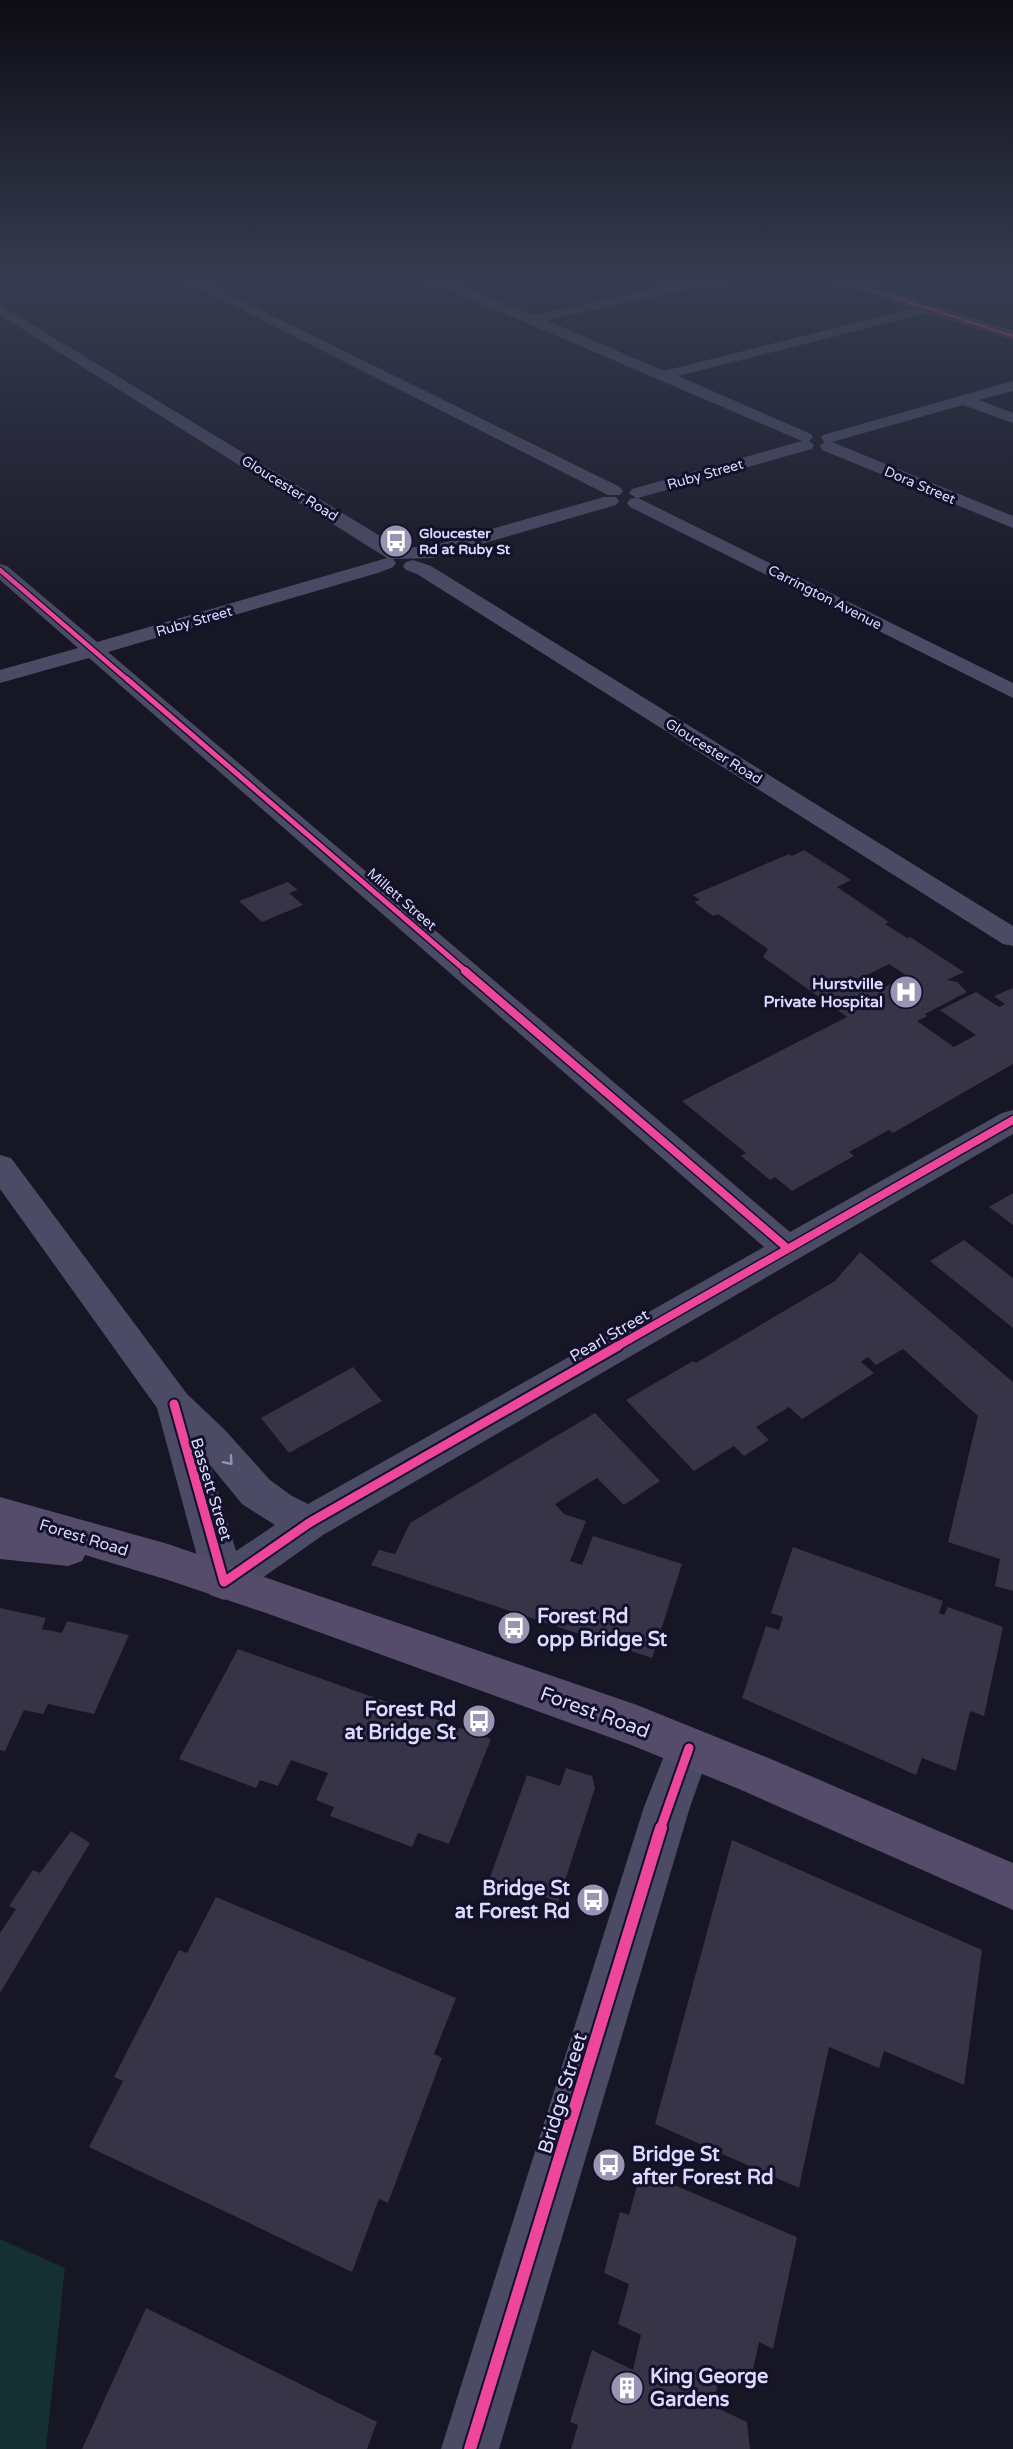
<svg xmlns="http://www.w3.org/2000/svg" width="1013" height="2449" viewBox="0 0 1013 2449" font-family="'Varela Round',sans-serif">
	<rect width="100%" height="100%" fill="#171624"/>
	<path fill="#143030" d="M0 2239 65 2268 46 2449H0Z"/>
	<path fill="#363446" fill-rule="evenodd" d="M804 850 851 880 837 887 889 922 885 924 907 938 910 937 964 972 947 980 957 982 967 992 925 1014 927 1016 917 1021 954 1047 976 1035 940 1010 976 992 999 1007 1005 1004 994 996 1013 988V1064L893 1133 889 1130 849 1152 854 1156 792 1191 775 1177 770 1180 741 1156 746 1153 682 1101 847 1017 763 957 768 949 718 914 713 916 694 902 700 900 693 895 789 854 792 856ZM889 964 907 976 879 990 861 978Z
		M288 882 298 890 289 893 303 905 262 922 239 901Z
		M1013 1193V1225L989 1207Z
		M964 1240 1013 1278V1328L930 1261Z
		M860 1252 1013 1382V1591L995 1586 1000 1559 948 1542 978 1416 903 1349 876 1365 868 1357 861 1362 874 1373 802 1419 789 1407 756 1427 769 1440 744 1456 734 1446 694 1471 626 1400 693 1361 696 1363 835 1281Z
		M353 1367 382 1401 289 1453 261 1418Z
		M595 1413 660 1481 624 1505 597 1478 555 1504 564 1514 586 1521 570 1561 582 1565 593 1536 682 1564 652 1658 371 1565 379 1550 395 1554 410 1523Z
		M793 1547 943 1601 939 1613 944 1615 948 1607 1003 1627 984 1716 970 1711 956 1771 922 1758 916 1775 742 1698 766 1626 779 1630 783 1617 771 1613Z
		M0 1608 46 1618 42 1629 62 1633 67 1621 129 1635 94 1714 48 1704 43 1714 24 1710 5 1751 0 1750Z
		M238 1649 491 1739 449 1844 418 1833 412 1847 330 1816 334 1807 316 1800 328 1773 291 1760 278 1786 260 1780 256 1788 179 1759Z
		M566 1768 592 1776 595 1788 558 1902 490 1877 527 1775 560 1786Z
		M71 1831 90 1843 0 1993V1933L16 1909 9 1906 33 1870 40 1873Z
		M732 1840 982 1950 964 2085 884 2051 879 2068 829 2047 799 2188 655 2124Z
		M216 1897 456 1998 434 2054 442 2058 388 2203 379 2199 352 2272 89 2147 123 2081 114 2077 179 1950 187 1953Z
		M641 2171 797 2237 773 2349 759 2342 750 2383 721 2370 713 2406 747 2422 750 2449H571L578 2425 570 2422 592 2350 633 2370 641 2335 618 2324 629 2284 604 2273 620 2212 629 2215Z
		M146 2308 377 2422 367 2449H82Z"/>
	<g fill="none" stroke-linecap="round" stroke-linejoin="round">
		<path fill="#4b4b65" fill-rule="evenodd" d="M177 277H194L620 487 623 491 620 495H608Z
			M419 277H437L533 315 710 277H733L727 281 546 320 664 371 914 308 828 280 827 277H845L1013 331V340L928 313 678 376 811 434 813 437 809 441 814 445 812 449 638 498 1013 683V698L630 507 627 503 630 499 636 498 629 493 632 489 802 441Z
			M0 305 400 548 432 546 604 497H616L619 501 616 505 433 558 393 559 396 563 393 567 381 572 108 652 790 1232 1002 1113 1013 1110V1134L323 1535 238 1595 224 1600 210 1595 204 1582 157 1408 0 1189V1155L11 1158 187 1394 224 1429 270 1480 292 1496 308 1504 764 1247 89 658 0 683V670L78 648 0 580V564L7 566 97 642 387 558 0 315ZM210 1465 242 1504 275 1525 236 1551Z
			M1013 381V391L979 400 1013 413V423L963 405 832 442 1013 516V528L822 450 820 446 825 442 821 438 823 435Z
			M413 560 431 566 1013 926V946L1003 944 417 574 406 570 403 566 406 562Z
			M689 1727 705 1733 711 1748 690 1807 499 2449H441L644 1807 673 1733Z"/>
		<path fill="#544c6a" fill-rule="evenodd" d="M0 1497 168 1544 637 1705 771 1759 1013 1863V1910L739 1789 631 1745 266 1613 168 1580 85 1555 82 1561 68 1566 0 1559Z"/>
		<defs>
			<path id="cycleway-far5" d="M833 277 1013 336"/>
			<path id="cycleway-far4" d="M0 570 129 681"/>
			<path id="cycleway-far3" d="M127 679 467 972"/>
			<path id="cycleway-far2" d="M465 971 787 1248
				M616 1347 1013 1120"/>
			<path id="cycleway-far1" d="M174 1404 224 1582 309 1523 618 1346
				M660 1830 689 1748"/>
			<path id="cycleway" d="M470 2449 661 1828"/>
		</defs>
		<use href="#cycleway-far5" stroke="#13102a" stroke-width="4.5"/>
		<use href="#cycleway-far4" stroke="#13102a" stroke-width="7"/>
		<use href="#cycleway-far3" stroke="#13102a" stroke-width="8"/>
		<use href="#cycleway-far2" stroke="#13102a" stroke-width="11"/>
		<use href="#cycleway-far1" stroke="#13102a" stroke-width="13"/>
		<use href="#cycleway" stroke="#13102a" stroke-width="16"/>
		<use href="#cycleway-far5" stroke="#ed469a" stroke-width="3"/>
		<use href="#cycleway-far4" stroke="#ed469a" stroke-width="4.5"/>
		<use href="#cycleway-far3" stroke="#ed469a" stroke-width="5"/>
		<use href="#cycleway-far2" stroke="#ed469a" stroke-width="8"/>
		<use href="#cycleway-far1" stroke="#ed469a" stroke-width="9"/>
		<use href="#cycleway" stroke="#ed469a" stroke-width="12"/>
	</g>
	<defs><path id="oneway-chevron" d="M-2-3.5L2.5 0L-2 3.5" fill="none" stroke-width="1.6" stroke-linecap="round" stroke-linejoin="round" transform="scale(1.5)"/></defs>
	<use stroke="#9492b2" href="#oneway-chevron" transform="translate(229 1461) rotate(49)"/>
	<linearGradient id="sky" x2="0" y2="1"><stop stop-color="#0d0c14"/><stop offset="0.45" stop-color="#363c50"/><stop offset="1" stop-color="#363c50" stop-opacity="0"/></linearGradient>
	<rect width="1013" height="620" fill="url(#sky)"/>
	<defs>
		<symbol id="bus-disc" viewBox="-11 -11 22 22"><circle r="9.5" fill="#9795b2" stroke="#13102a"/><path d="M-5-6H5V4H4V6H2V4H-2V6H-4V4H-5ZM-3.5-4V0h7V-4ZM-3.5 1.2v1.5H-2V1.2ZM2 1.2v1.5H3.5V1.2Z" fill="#fff"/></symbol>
		<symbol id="hospital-disc" viewBox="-11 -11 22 22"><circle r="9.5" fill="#9795b2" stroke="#13102a"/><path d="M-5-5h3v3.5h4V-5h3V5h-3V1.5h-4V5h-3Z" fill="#fff"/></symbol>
		<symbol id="building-disc" viewBox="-11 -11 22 22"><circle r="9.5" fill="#9795b2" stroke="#13102a"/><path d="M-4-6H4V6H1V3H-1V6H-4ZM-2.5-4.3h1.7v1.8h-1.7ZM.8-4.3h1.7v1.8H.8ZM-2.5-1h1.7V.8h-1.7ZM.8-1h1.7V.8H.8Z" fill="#fff"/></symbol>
	</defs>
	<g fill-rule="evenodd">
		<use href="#bus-disc" x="377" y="522" width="38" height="38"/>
		<use href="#hospital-disc" x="887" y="973" width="38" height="38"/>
		<use href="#bus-disc" x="495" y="1609" width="38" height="38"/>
		<use href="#bus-disc" x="460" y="1702" width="38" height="38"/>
		<use href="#bus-disc" x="574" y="1881" width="38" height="38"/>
		<use href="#bus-disc" x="590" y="2146" width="38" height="38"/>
		<use href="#building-disc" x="608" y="2369" width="38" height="38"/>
	</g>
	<g text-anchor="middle" stroke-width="6" stroke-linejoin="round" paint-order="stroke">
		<g font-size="14" fill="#dcd9ff" stroke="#13102a">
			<text transform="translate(705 474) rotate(-16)" y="5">Ruby Street</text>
			<text transform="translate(920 485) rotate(23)" y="5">Dora Street</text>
			<text transform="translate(290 488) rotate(32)" y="5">Gloucester Road</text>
			<text transform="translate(825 597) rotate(27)" y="5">Carrington Avenue</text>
			<text transform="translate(194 621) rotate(-16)" y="5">Ruby Street</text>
			<text transform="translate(714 751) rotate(32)" y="5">Gloucester Road</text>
			<text transform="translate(402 899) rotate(41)" y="5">Millett Street</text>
		</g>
		<g font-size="14" font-weight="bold" fill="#dcd9ff" stroke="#13102a" text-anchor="start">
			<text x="419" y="538">Gloucester<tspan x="419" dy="16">Rd at Ruby St</tspan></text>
		</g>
		<g font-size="16" font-weight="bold" fill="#dcd9ff" stroke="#13102a" text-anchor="end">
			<text x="883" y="989">Hurstville<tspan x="883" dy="18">Private Hospital</tspan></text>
		</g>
		<g font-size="16" fill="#dcd9ff" stroke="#13102a">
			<text transform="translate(609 1335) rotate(-30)" y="6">Pearl Street</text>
			<text transform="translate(212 1489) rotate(73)" y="6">Bassett Street</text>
			<text transform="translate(84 1537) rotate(17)" y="6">Forest Road</text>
		</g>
		<g font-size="20" font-weight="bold" fill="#dcd9ff" stroke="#13102a" text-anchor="start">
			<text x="537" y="1623">Forest Rd<tspan x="537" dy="23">opp Bridge St</tspan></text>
			<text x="456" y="1716" text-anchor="end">Forest Rd<tspan x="456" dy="23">at Bridge St</tspan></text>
			<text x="570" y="1895" text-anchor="end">Bridge St<tspan x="570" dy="23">at Forest Rd</tspan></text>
			<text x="632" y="2161">Bridge St<tspan x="632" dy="23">after Forest Rd</tspan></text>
			<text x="650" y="2383">King George<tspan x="650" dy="23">Gardens</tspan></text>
		</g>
		<g font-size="20" fill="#dcd9ff" stroke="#13102a">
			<text transform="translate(595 1712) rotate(20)" y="7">Forest Road</text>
			<text transform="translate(562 2093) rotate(-73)" y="7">Bridge Street</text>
		</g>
	</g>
</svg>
